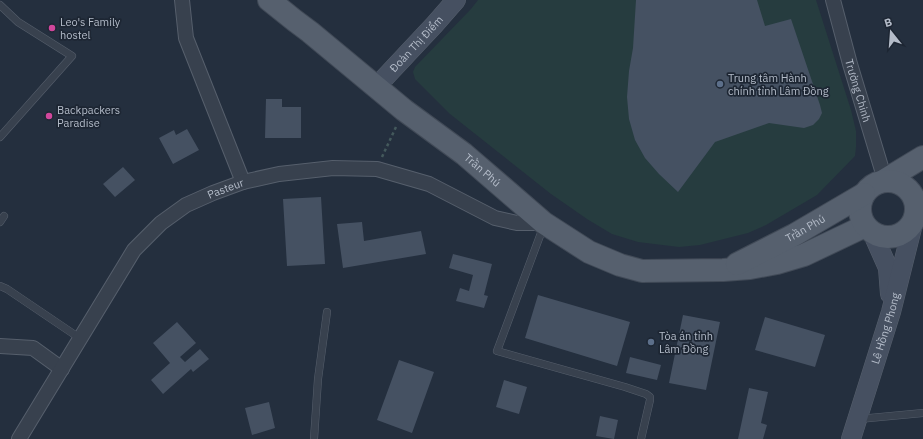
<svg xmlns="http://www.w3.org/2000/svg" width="923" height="439" viewBox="0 0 923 439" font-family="'IBM Plex Sans',sans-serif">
	<rect width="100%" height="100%" fill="#242f3e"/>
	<path fill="#263c3f" d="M478 0H816L851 110 856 131V147L855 156 817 195 766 225 748 233 700 245 679 247 638 242 612 234 587 219 551 194 450 114 415 79 413 72 415 67 471 9Z"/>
	<path fill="#455162" d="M636 0H757L765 26 791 19 820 105 822 113 819 119 813 125 804 128 769 123 715 142 678 192 659 174 645 158 635 140 629 119 627 97 629 71 633 48Z
		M266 99H282V107H301V138H265Z
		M187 129 199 150 173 164 159 138 174 130 176 135Z
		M123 167 135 180 115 197 103 184Z
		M321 197 325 264 287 266 283 199Z
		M362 222 364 241 421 231 426 254 343 268 337 224Z
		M453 254 492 264 484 295 488 296 484 308 456 301 460 288 469 291 473 275 449 268Z
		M538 295 630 322 617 366 525 338Z
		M683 315 720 322 706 390 669 383Z
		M765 317 825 335 815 367 755 350Z
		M177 322 196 343 180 357 185 362 200 349 209 359 193 372 191 369 163 394 151 380 170 363 153 343Z
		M630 357 661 365 657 380 626 373Z
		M399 360 434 372 412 433 377 420Z
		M504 380 527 387 519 414 496 407Z
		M749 388 768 392 761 423 767 425 763 439H738Z
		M269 402 275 428 252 435 245 408Z
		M600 416 618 420 614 439 596 436Z"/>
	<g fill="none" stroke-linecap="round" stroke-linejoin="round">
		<defs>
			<path id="lane" d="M0 5 18 22 72 56 0 137
				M0 222 4 216
				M544 225 497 351 625 387 646 394 650 397V400L641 439
				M0 286 7 289 81 339
				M859 419 923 413
				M314 439 318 379 327 312"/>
			<g id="street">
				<path d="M182 0 186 38 243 182"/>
				<path id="s1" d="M833 0 850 64 885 180"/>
				<path d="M0 346 33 348 62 369"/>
				<path id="s2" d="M19 439 134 250 161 223 186 205 213 193 243 182 279 174 333 168 377 169 429 184 495 218 517 223H544"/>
			</g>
			<g id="secondary">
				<path id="s3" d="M376 87 435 24 456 0"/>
				<path d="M872 232 888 268 890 294"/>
				<path id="s4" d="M851 439 891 312 915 216"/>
			</g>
			<g id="primary">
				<path id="s5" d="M269 0 294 20 310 32 404 110 464 154 544 223 589 252 620 265 642 271 723 270 750 268 777 263 804 255 865 226"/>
				<path d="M885 180 923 157"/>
				<circle cx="888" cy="209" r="28"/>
				<path id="s6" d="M737 264 794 235 864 194"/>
			</g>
		</defs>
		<use href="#lane" stroke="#565f6c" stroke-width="8"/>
		<use href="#street" stroke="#565f6c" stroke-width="16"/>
		<use href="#secondary" stroke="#565f6c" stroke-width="20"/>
		<use href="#primary" stroke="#414a57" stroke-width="24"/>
		<path stroke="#44595c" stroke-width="2.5" stroke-dasharray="3 3" stroke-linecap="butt" d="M382 157 396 127"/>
		<use href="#lane" stroke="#38414e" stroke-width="7"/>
		<use href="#street" stroke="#38414e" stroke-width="14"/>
		<use href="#secondary" stroke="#465061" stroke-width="19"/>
		<use href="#primary" stroke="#56606e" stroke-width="22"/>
	</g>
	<g fill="#d1479c" stroke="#1d2633" stroke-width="1.5">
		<circle cx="52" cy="28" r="4"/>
		<circle cx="49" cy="116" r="4"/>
	</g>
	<g fill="#5c6f8a" stroke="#1d2633" stroke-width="1.5">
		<circle cx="720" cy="84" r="4"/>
		<circle cx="651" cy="342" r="4"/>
	</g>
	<g text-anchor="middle" stroke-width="3.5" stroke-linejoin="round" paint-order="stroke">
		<g font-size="11" fill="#b4bcc9" stroke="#1d2633" text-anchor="start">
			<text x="60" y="26">Leo's Family<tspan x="60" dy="13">hostel</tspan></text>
			<text x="728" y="82">Trung tâm Hành<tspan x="728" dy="13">chính tỉnh Lâm Đồng</tspan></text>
			<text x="57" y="114">Backpackers<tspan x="57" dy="13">Paradise</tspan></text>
			<text x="659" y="340">Tòa án tỉnh<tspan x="659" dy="13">Lâm Đồng</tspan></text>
		</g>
		<g font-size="11" fill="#b4bcc9" stroke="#1d2633">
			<text dy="4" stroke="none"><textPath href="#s3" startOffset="59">Đoàn Thị Điểm</textPath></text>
			<text dy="4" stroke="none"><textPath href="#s1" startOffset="94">Trường Chinh</textPath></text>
			<text dy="4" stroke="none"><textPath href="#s5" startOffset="273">Trần Phú</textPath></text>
			<text dy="4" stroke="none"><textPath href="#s2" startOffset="333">Pasteur</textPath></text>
			<text dy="4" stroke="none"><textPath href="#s6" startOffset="77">Trần Phú</textPath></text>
			<text dy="4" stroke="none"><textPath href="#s4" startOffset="116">Lê Hồng Phong</textPath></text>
		</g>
	</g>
	<g transform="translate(891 32) rotate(343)" stroke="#1d2633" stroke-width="3" paint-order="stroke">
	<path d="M0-3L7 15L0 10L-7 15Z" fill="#b4bcc9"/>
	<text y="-6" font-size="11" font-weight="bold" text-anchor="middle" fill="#b4bcc9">B</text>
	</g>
</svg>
